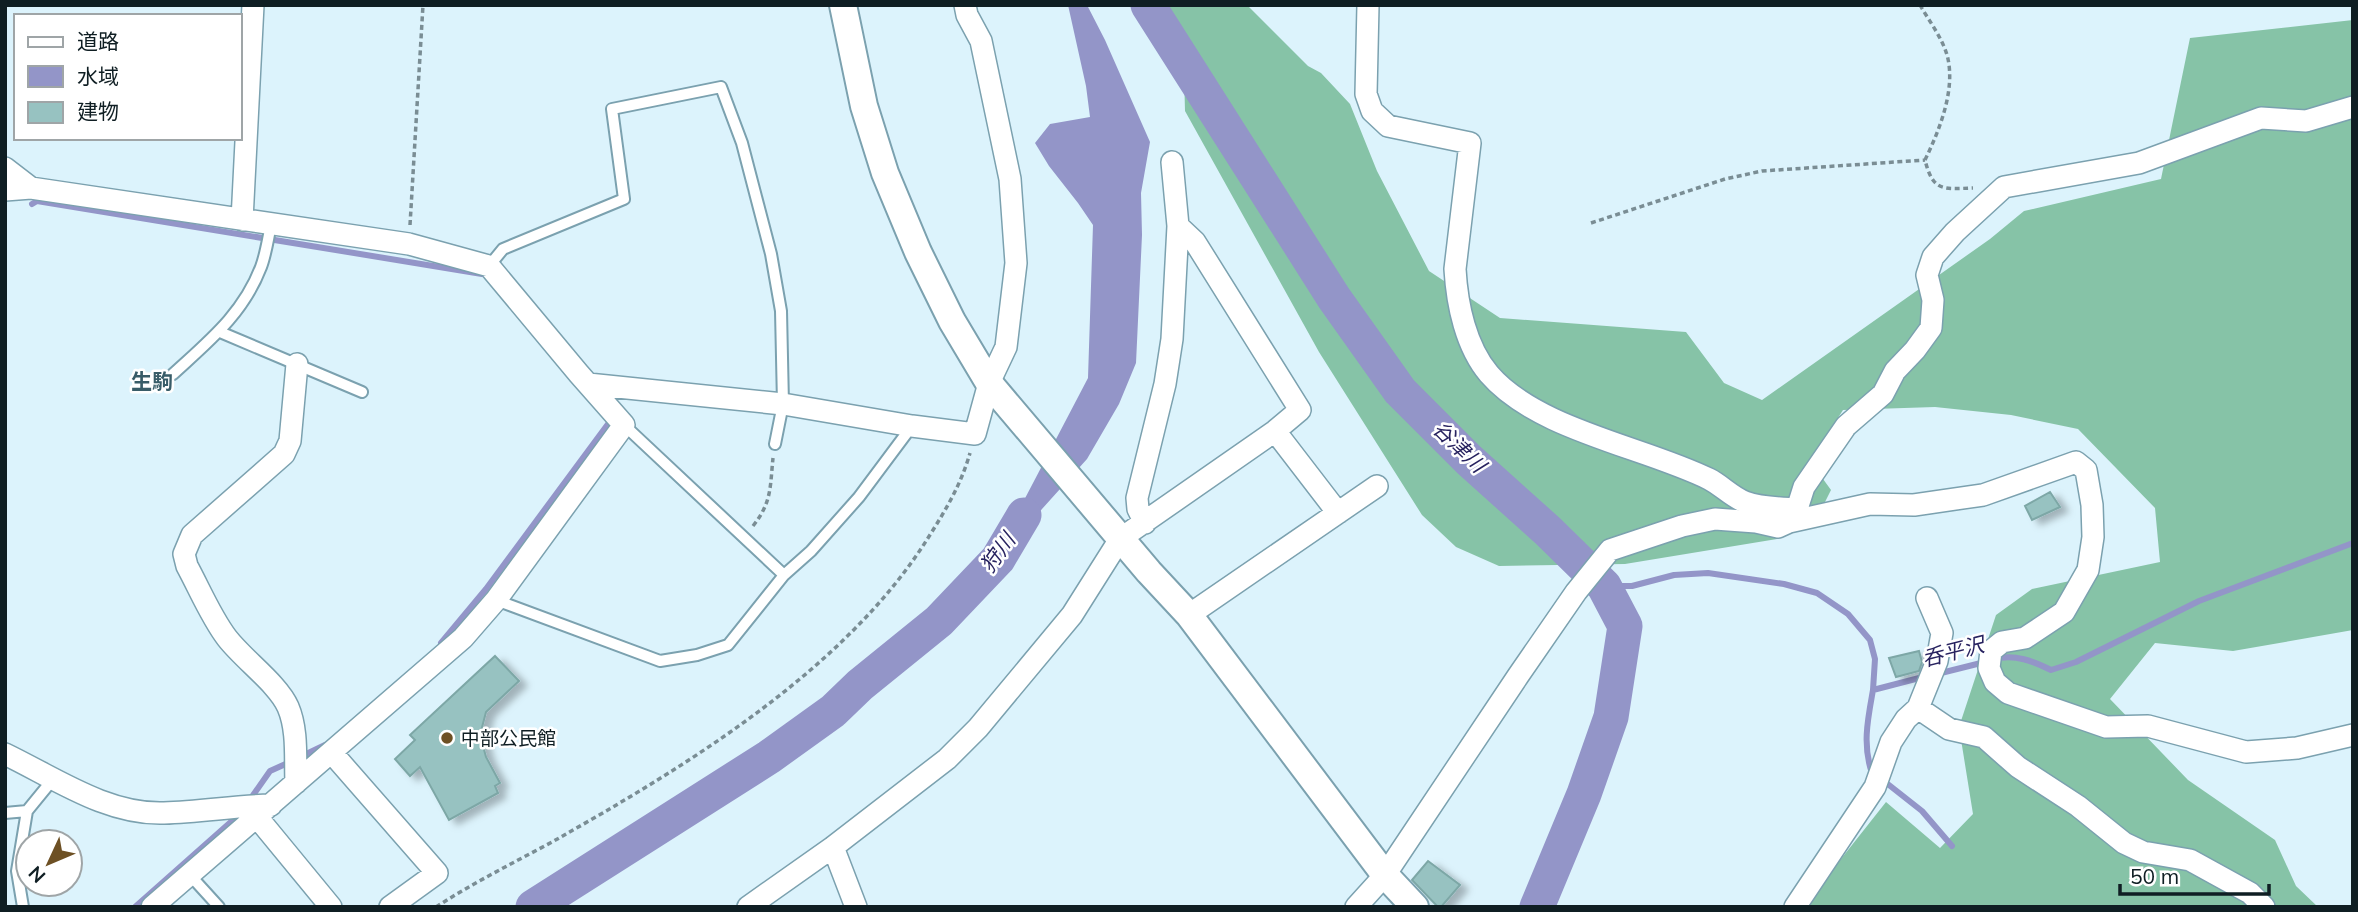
<svg xmlns="http://www.w3.org/2000/svg" width="2358" height="912" viewBox="0 0 2358 912" font-family="Mulish,'Noto Sans JP',sans-serif">
	<defs>
		<filter id="shadow"><feDropShadow dx="8" dy="4.5" stdDeviation="3.5" flood-color="#0004"/></filter>
	</defs>
	<rect width="100%" height="100%" fill="#dcf3fc"/>
	<path fill="#86c3a7" d="M1159 5H1247L1308 66 1321 73 1350 104 1377 171 1429 271 1500 318 1686 332 1724 383 1762 400 1990 239 2024 211 2161 179 2190 38 2353 20V630L2233 651 2155 643 2110 699 2188 780 2275 840 2296 886 2318 907H2128L2127 905 2122 907H1803L1886 802 1940 848 1973 814 1959 727 1996 615 2032 589 2160 562 2155 508 2078 429 2011 415 1935 407 1843 410 1810 461 1831 490 1823 506 1803 526 1777 539 1625 564 1499 566 1456 547 1422 515 1319 352 1185 111 1184 73Z"/>
	<path fill="#9395c8" d="M1068 5H1087L1105 40 1150 142 1141 193 1142 235 1136 363 1119 404 1087 459 988 569 1088 378 1093 225 1078 203 1049 166 1035 143 1050 124 1090 117 1086 86Z"/>
	<g fill="none" stroke-linecap="round" stroke-linejoin="round">
		<path stroke="#9395c8" stroke-width="6" d="M32 204 37 201 482 274
			M1604 586H1632L1674 575 1708 573 1784 584 1817 593 1848 614 1870 640 1875 659 1873 690 1927 676
			M441 643 486 589 611 420 609 418
			M1995 659C2015 654 2033 661 2051 670L2076 662 2199 601 2353 543
			M1937 674 1985 662
			M300 757 325 745
			M1872 773C1862 745 1868 718 1873 690
			M1889 785 1922 811 1952 846
			M249 801 270 771 290 762
			M135 907 241 813"/>
		<path stroke="#9395c8" stroke-width="35" d="M1148 5 1334 298 1400 391 1469 460 1548 531 1604 586 1625 626 1611 717 1584 794 1537 907
			M533 907 769 757 833 711 860 685 939 621 998 559 1024 515"/>
	</g>
	<path fill="#97c2c1" stroke="#7da7a6" stroke-width="2" filter="url(#shadow)" d="M2050 492 2060 507 2032 520 2025 506Z
		M1919 651 1922 662 1919 671 1896 677 1889 658Z
		M495 656 519 681 486 712 480 735 486 757 500 783 495 786 498 793 449 820 420 767 410 776 395 759 415 740 410 735Z
		M1428 861 1460 885 1441 907H1438L1412 880Z"/>
	<g fill="none" stroke-linecap="round" stroke-linejoin="round">
		<defs>
			<path id="service" d="M489 266 503 249 624 199 612 109 721 87 742 143 771 254 781 311 783 404 775 444
				M220 332 362 392
				M173 374C209 341 243 314 261 267 266 254 268 238 271 225
				M624 425 784 575
				M496 600 660 661 697 655 728 645 784 575 811 551 859 497 912 426
				M5 813 27 811
				M189 874 219 907
				M23 907 17 871 27 811 54 778"/>
			<path id="minor" d="M1368 5 1366 94 1372 111 1388 126 1470 143 1455 269C1457 305 1466 347 1489 374 1537 430 1645 447 1709 479 1721 485 1732 497 1745 502 1761 508 1780 508 1797 509
				M5 168 31 188
				M5 190 31 188 409 244 489 266 579 374 624 425 496 600 463 638 152 907
				M242 220 253 5
				M588 384 783 404 912 426 975 434 989 383 1006 347 1016 263 1010 179 981 41 967 15 965 5
				M1275 431 1338 513
				M1789 522 1870 504 1914 505 1983 495 2076 462 2086 470 2092 505 2093 537 2088 570 2064 612 2025 638 2002 642 1991 651 1989 668 1995 682 2008 693 2106 727 2148 726 2246 752 2297 748 2353 735
				M1145 523 1138 509 1137 498 1165 384 1172 339 1178 226 1172 162
				M1189 615 1377 486
				M1918 708 1937 661 1942 633 1927 598
				M332 753 437 873 390 907
				M5 754C55 778 107 815 164 813 200 812 235 806 271 805
				M296 783C295 759 298 730 288 707 278 684 244 660 227 638 211 617 200 590 187 566L184 554 192 535 284 454 290 441 297 364
				M257 817 331 907
				M833 847 856 907
				M748 907 833 847 947 759 978 728 1072 615 1120 539 1275 431 1300 410 1195 242 1178 226
				M1356 907 1385 875 1518 676 1576 592 1610 550 1682 526 1715 519 1756 522 1778 527 1789 522 1797 509 1804 487 1846 426 1883 394 1895 371 1915 350 1931 328 1933 300 1927 275 1933 257 1955 232 2004 187 2139 163 2261 118 2306 121 2353 107
				M1795 907 1875 787 1891 742 1906 719 1918 708 1949 729 1984 737 2018 767 2078 806 2124 843 2143 852 2190 860 2250 893 2264 907"/>
			<path id="tertiary" d="M843 5 864 106 885 173 918 252 952 321 989 383 1149 572 1189 615 1385 875 1415 907"/>
		</defs>
		<use href="#service" stroke="#7ba1af" stroke-width="14"/>
		<use href="#minor" stroke="#7ba1af" stroke-width="24"/>
		<use href="#tertiary" stroke="#7ba1af" stroke-width="30"/>
		<path stroke="#7a8d94" stroke-width="3.5" stroke-dasharray="5 3.5" stroke-linecap="butt" d="M1920 5C1929 21 1944 40 1948 59 1955 92 1939 131 1925 160 1933 192 1943 189 1973 188
			M1591 223 1725 179 1762 171 1925 160
			M410 225 423 5
			M753 526C772 502 770 487 773 458
			M436 907C473 883 513 863 552 842 685 767 845 670 928 538 945 511 961 485 970 453"/>
		<use href="#service" stroke="#fff" stroke-width="10"/>
		<use href="#minor" stroke="#fff" stroke-width="21"/>
		<use href="#tertiary" stroke="#fff" stroke-width="26"/>
	</g>
	<circle fill="#6d5024" stroke="#fff" stroke-width="2.5" cx="447" cy="738" r="7"/>
	<g text-anchor="middle" stroke-width="5" stroke-linejoin="round" paint-order="stroke">
		<g font-size="19" fill="#0f1e23" stroke="#fff" text-anchor="start">
			<text x="461" y="745">中部公民館</text>
		</g>
		<g font-size="21" font-weight="bold" fill="#385c68" stroke="#fff">
			<text x="152" y="389">生駒</text>
		</g>
		<g font-size="21" font-style="italic" fill="#282360" stroke="#fff">
			<text transform="translate(1459 447) rotate(44)" y="7">谷津川</text>
			<text transform="translate(998 553) rotate(-54)" y="7">狩川</text>
			<text transform="translate(1953 652) rotate(-14)" y="7">呑平沢</text>
		</g>
	</g>
	<rect width="2358" height="912" fill="none" stroke="#0f1e23" stroke-width="14"/>
	<rect x="14" y="14" width="228" height="126" fill="#ffffff" stroke="#9fa5a7" stroke-width="2"/>
	<rect x="28" y="37" width="35" height="10" fill="#ffffff" stroke="#9fa5a7" stroke-width="2"/>
	<text x="77" y="49" font-size="21" fill="#0f1e23">道路</text>
	<rect x="28" y="66" width="35" height="21" fill="#9395c8" stroke="#9fa5a7" stroke-width="2"/>
	<text x="77" y="84" font-size="21" fill="#0f1e23">水域</text>
	<rect x="28" y="102" width="35" height="21" fill="#97c2c1" stroke="#9fa5a7" stroke-width="2"/>
	<text x="77" y="119" font-size="21" fill="#0f1e23">建物</text>
	<g transform="translate(49 863) rotate(226)"><circle r="33" fill="#ffffff" stroke="#9fa5a7" stroke-width="2"/>
	<path d="M0-5L12 26L0 18L-12 26Z" fill="#6d5024"/>
	<text y="-10" font-size="19" font-weight="bold" text-anchor="middle" fill="#0f1e23">N</text>
	</g>
	<path d="M2120 884v10h149v-10" fill="none" stroke="#0f1e23" stroke-width="3.5"/>
	<text x="2130" y="884" font-size="21" fill="#0f1e23" stroke="#ffffff" stroke-width="5" paint-order="stroke">50 m</text>
</svg>
